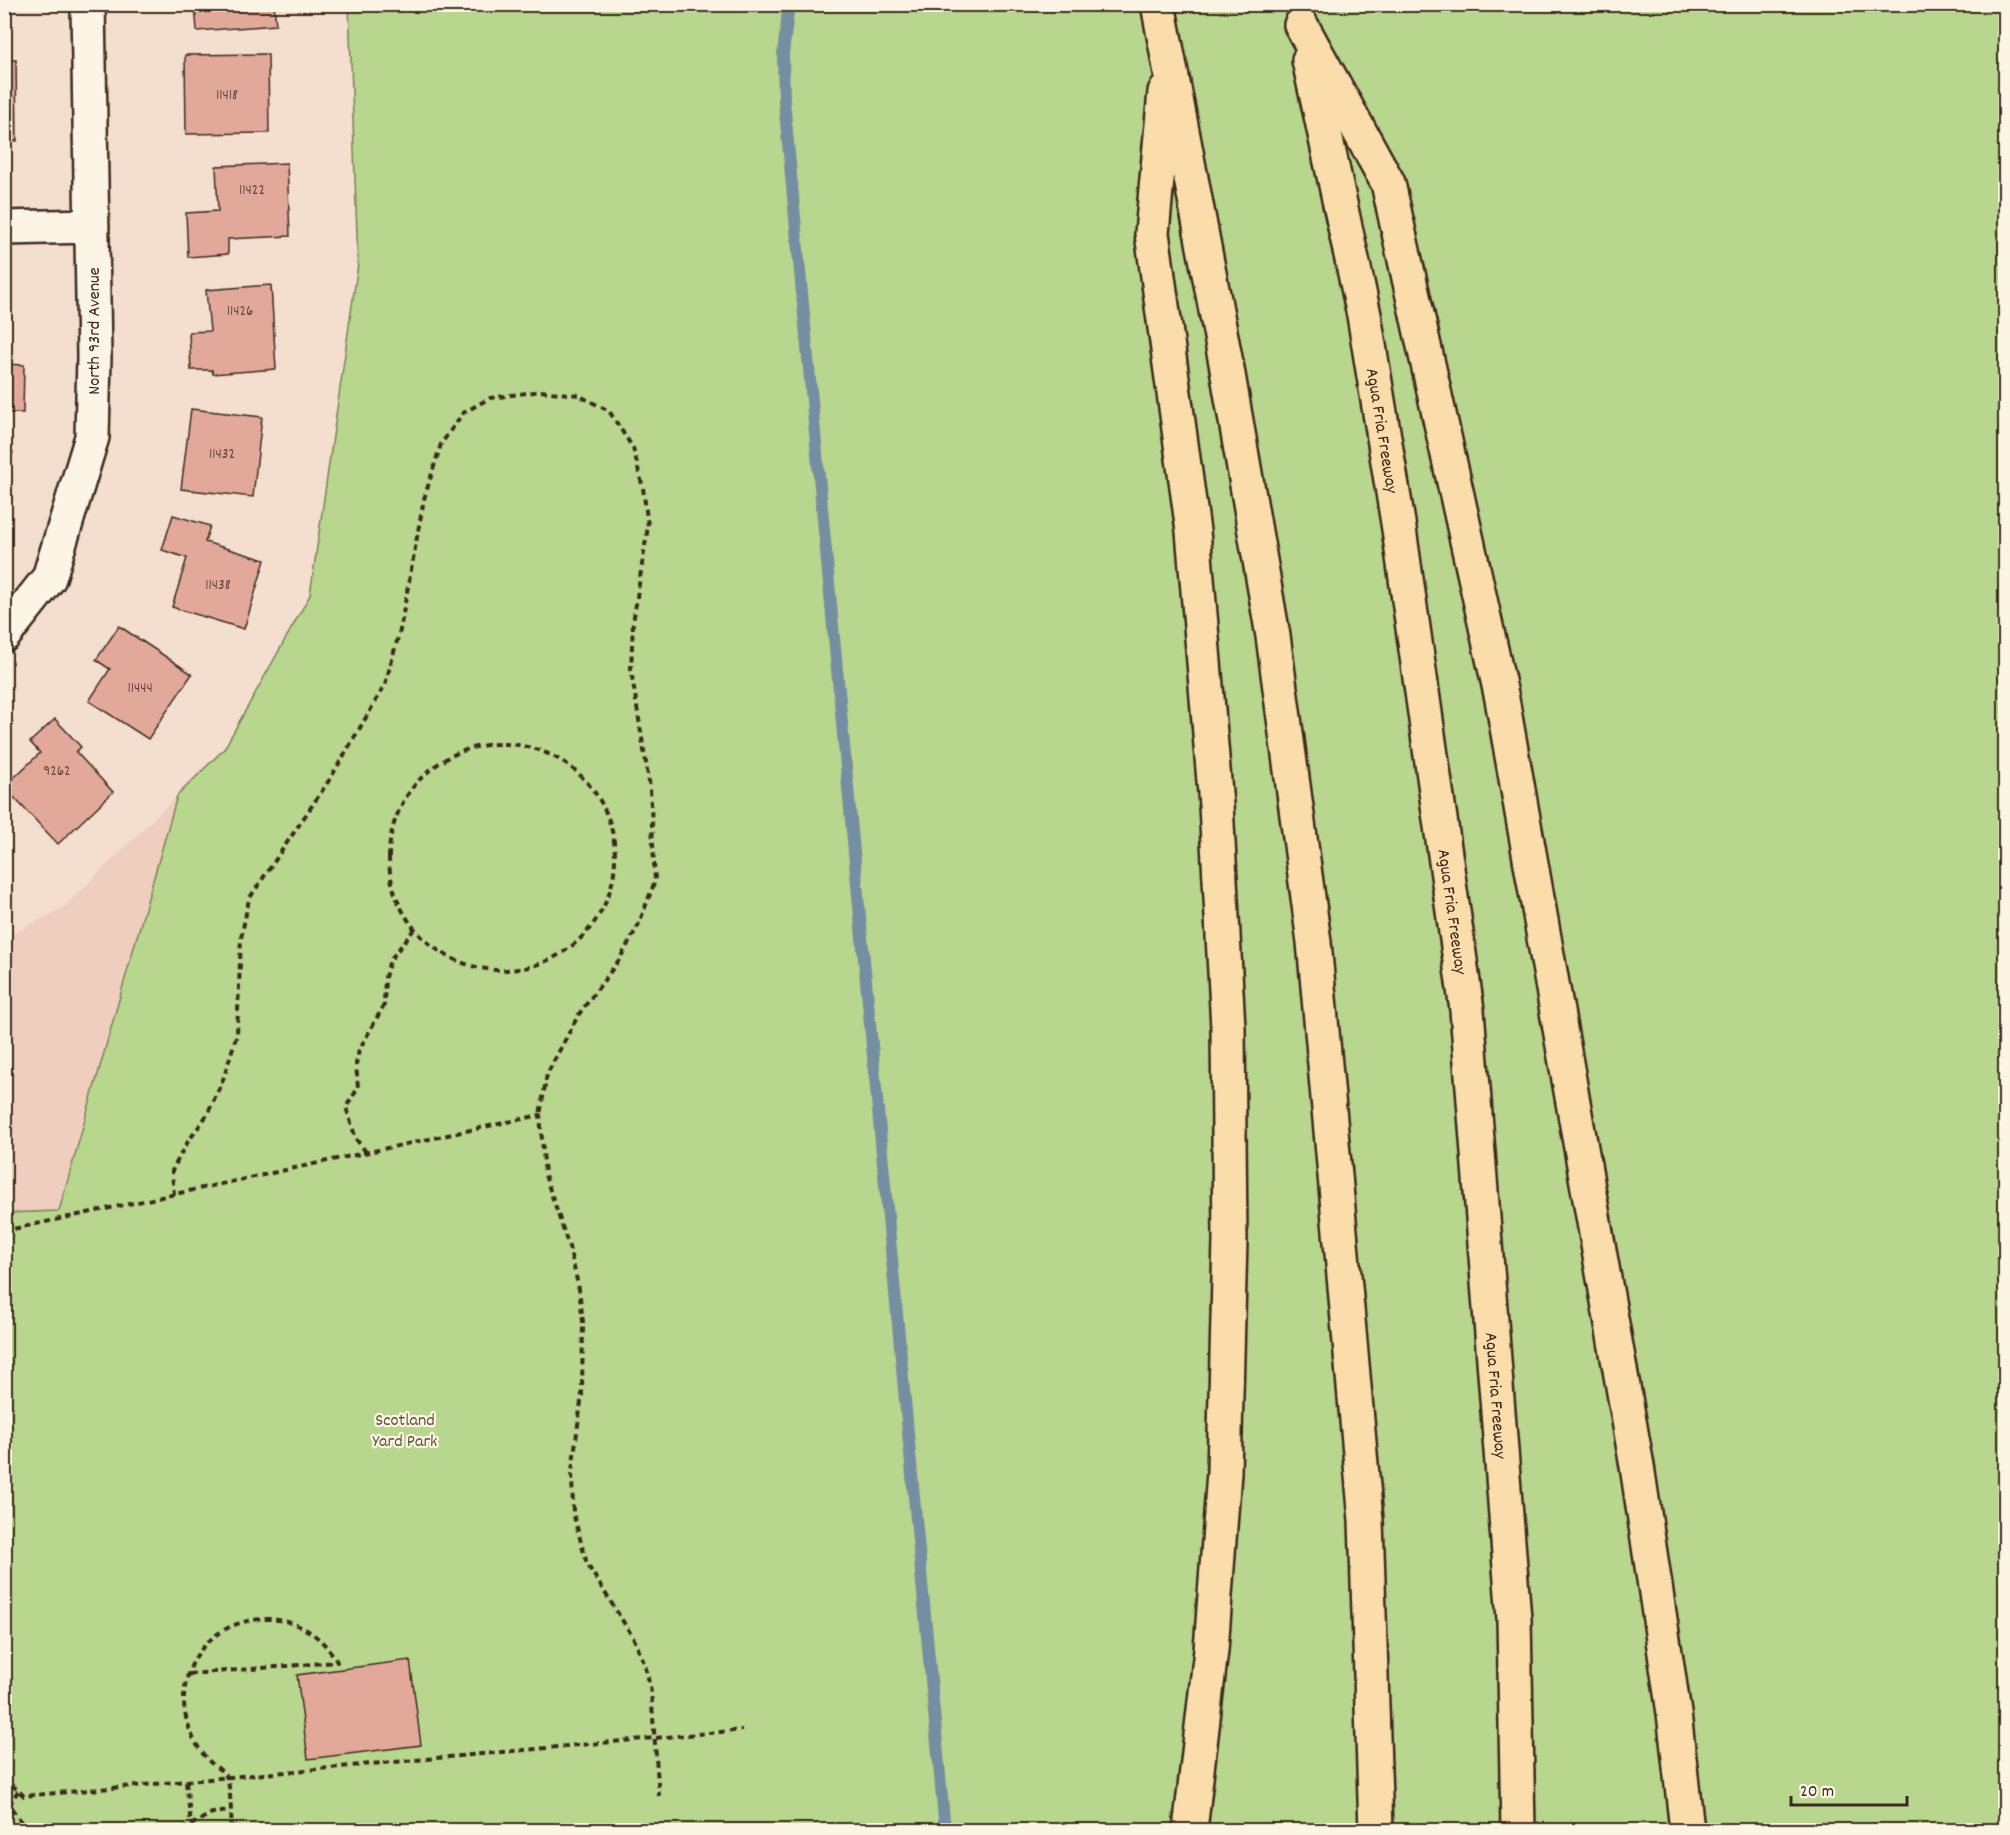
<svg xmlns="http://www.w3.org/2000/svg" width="2010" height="1835" viewBox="0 0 2010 1835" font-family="Dekko,sans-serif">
	<rect width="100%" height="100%" fill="#f4decf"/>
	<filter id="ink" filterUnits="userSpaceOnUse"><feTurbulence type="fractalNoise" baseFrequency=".0167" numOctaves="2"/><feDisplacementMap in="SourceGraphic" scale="12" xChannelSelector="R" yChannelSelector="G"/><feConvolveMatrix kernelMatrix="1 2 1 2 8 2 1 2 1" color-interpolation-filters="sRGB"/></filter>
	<g filter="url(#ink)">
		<path fill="#efcebf" d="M177 796 59 1211 5 1213V938L63 908Z"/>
		<path fill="#b8d68e" stroke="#7a8056" stroke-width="1.5" d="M349 5H2005V1830H5L4 1213 59 1211 177 796 224 749 310 595 358 264Z"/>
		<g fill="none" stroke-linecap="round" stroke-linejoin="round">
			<path stroke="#748ea1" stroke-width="12" d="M789 4 783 54 784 100 945 1830"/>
		</g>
		<path fill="#e2a99b" stroke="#3b2a1e" stroke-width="1.5" d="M195 4H274L276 25 197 31Z
			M268 54 269 133 186 134 185 55Z
			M4 60H16L17 141H4Z
			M287 163 290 236 228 239V254L188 257 186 213 218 211 216 166Z
			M271 285 276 369 213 374 212 370H191L189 332 210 331 206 290Z
			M4 364 24 365 23 413H4Z
			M191 409 262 417 253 497 181 489Z
			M4 449 13 452 4 473Z
			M173 515 210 526 205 542 265 560 244 629 172 607 187 558 162 550Z
			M119 626 192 674 148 739 89 701 110 669 96 660Z
			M55 719 81 747 76 752 113 792 58 844 4 787 40 753 30 742Z
			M410 1660 421 1745 308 1759 297 1675Z"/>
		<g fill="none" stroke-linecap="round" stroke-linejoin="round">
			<defs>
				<path id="street" d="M4 228 92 226
					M4 635 49 578 92 437 94 357 88 4"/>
				<g id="highway">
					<path d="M1158 4 1226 363 1273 636 1314 942 1366 1520 1376 1830"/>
					<path d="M1301 25 1388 183 1502 699 1637 1466 1674 1713 1687 1830"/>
					<path id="s1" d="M1309 60 1364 315 1399 529 1467 1010 1514 1619 1518 1830"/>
					<path d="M1165 92 1152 233 1193 531 1216 805 1228 1028 1230 1240 1224 1472 1211 1650 1190 1830"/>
				</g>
			</defs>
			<use href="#street" stroke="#3b2a1e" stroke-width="38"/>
			<use href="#highway" stroke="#3b2a1e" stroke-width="38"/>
			<path stroke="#3b2a1e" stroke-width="4" stroke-dasharray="6 4.5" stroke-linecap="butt" d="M389 857a113 113 0 1 1 226 0a113 113 0 1 1-226 0Z
				M366 1152 356 1139 346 1107 358 1088 356 1064 359 1050 384 1005 385 977 390 960 415 928
				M174 1195 172 1171 185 1146 207 1115 224 1077 237 1034 241 938 249 899 330 779 385 685 400 630 424 499 441 444 463 413 490 398 541 391 578 395 609 411 633 448 643 488 648 526 633 623 631 670 650 788 655 881 638 926 619 960 579 1014 547 1074 540 1115
				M4 1231 540 1115 545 1175 569 1247 579 1289 583 1322 582 1394 572 1471 573 1513 587 1564 634 1639 645 1665 651 1692 659 1796
				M189 1674 337 1662C297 1589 187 1614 184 1698 183 1720 194 1745 209 1761 214 1766 222 1770 226 1776 231 1784 231 1819 232 1830
				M4 1778 24 1796 742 1730
				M186 1782 191 1824
				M18 1791 9 1805 20 1820 33 1830
				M182 1830 212 1813 230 1811"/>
			<use href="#street" stroke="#fcf5e5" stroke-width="33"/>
			<use href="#highway" stroke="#fbddab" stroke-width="33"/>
		</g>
	</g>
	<g text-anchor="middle" stroke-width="4.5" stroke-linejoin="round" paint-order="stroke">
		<g font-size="15" fill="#654a3d">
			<text x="227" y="99">11418</text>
			<text x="252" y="194">11422</text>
			<text x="240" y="315">11426</text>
			<text x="222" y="458">11432</text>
			<text x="218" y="589">11438</text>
			<text x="140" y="692">11444</text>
			<text x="57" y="775">9262</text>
		</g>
		<g font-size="18" fill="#3b2a1e" stroke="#fcf5e5">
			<text transform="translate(93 331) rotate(-90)" y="6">North 93rd Avenue</text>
			<text dy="6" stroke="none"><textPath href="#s1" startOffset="378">Agua Fria Freeway</textPath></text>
			<text dy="6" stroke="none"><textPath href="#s1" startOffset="864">Agua Fria Freeway</textPath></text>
			<text dy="6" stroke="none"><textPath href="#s1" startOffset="1350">Agua Fria Freeway</textPath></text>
		</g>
		<g font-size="18" fill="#5a553a" stroke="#fcf5e5">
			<text x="405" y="1425">Scotland<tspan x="405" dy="21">Yard Park</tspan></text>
		</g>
	</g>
	<rect width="2010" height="1835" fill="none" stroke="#fcf5e5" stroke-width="24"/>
	<rect x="12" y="12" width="1986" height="1811" fill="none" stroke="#3b2a1e" stroke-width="2" filter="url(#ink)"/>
	<path d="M1791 1796v9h116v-9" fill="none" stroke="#3b2a1e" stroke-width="3"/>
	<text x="1800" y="1796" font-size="18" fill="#3b2a1e" stroke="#fcf5e5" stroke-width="4.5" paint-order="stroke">20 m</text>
</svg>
